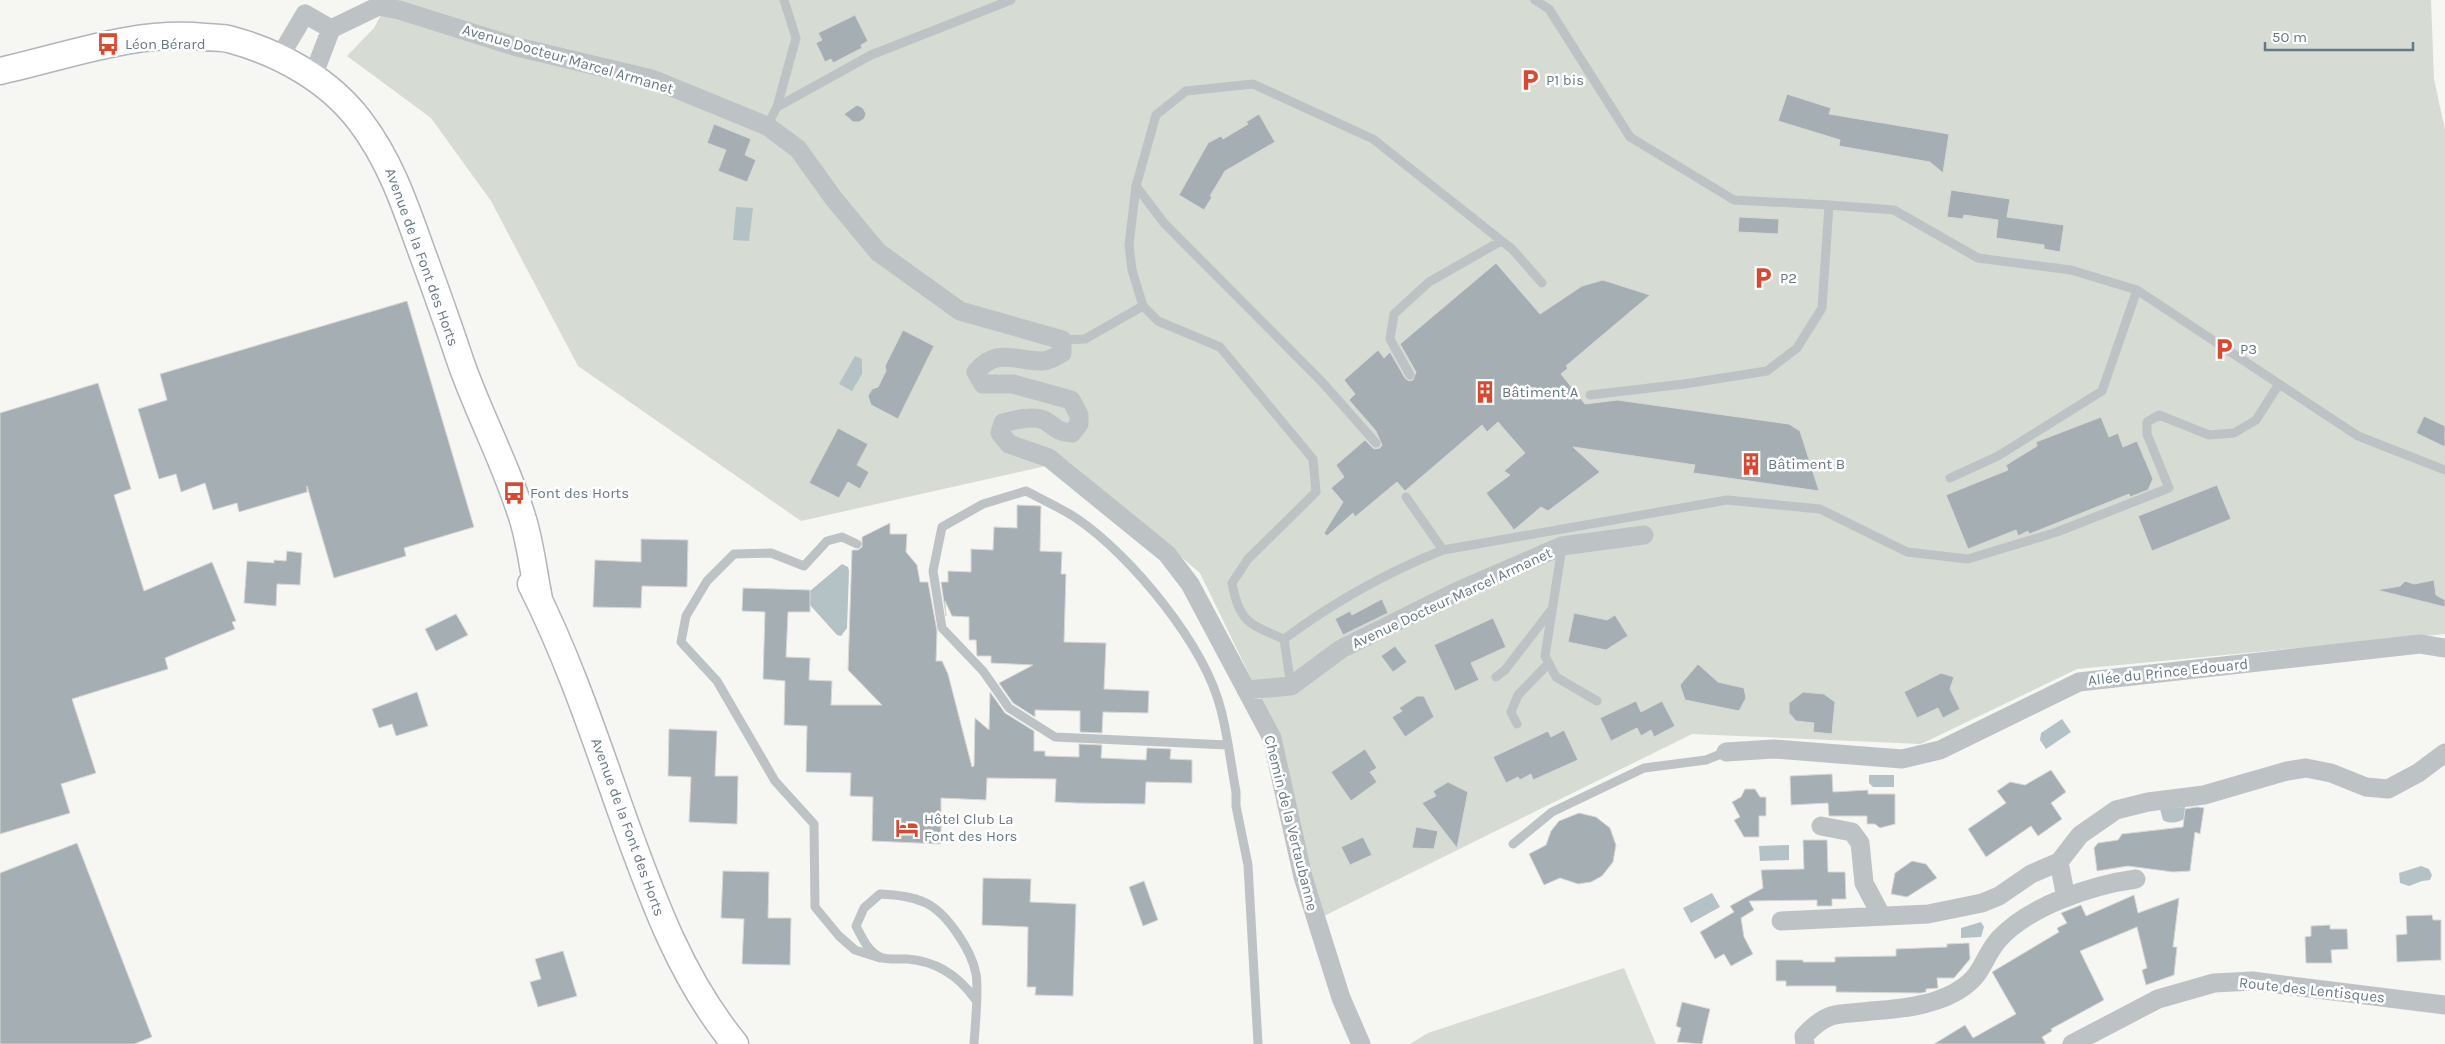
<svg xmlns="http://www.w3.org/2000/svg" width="2445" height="1044" viewBox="0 0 2445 1044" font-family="Karla,sans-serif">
	<rect width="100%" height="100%" fill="#f6f6f3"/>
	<path fill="#d6dbd3" d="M389 0H2431L2434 79 2445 130V634L2077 669 1921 744 1692 734 1320 918 1279 736 1200 573 1068 461 801 521 578 366 491 201 431 118 347 56 374 28Z
		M1624 968 1656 1044H1410L1428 1033Z"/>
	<path fill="#b5c2c5" d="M736 207 753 208 749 241 733 240Z
		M855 356 862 359V374L852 391 839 384Z
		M842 564 848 567 849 571 847 628 841 636 837 635 810 605V591Z
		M2062 719 2071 732 2046 749 2040 740 2041 733Z
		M1869 775H1894V787H1873L1869 783Z
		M2185 807 2184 819C2178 823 2169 824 2163 820L2160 809Z
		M1789 845V860L1760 861 1759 846Z
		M2421 866 2429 869 2432 875 2430 880 2422 881 2409 886 2400 883 2399 873Z
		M1712 893 1720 907 1691 923 1683 908Z
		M1981 922 1984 927 1981 937 1961 938V928Z"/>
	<path fill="#a5aeb2" stroke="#d8d8d6" d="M855 15 868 41 861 45 862 48 833 63 831 59 825 62 816 43 822 40 818 33Z
		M1787 94 1831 108 1829 114 1949 134 1943 173 1930 162 1839 146 1840 140 1778 121Z
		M857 105 863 108 866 114 864 119 859 122H853L844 114Z
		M1259 114 1275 142 1225 171 1210 196 1212 197 1204 210 1179 195 1208 143 1221 136 1223 139 1248 124 1246 122Z
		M714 124 751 139 745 155 756 160 747 182 718 171 726 150 707 143Z
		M1951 190 2010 199 2007 217 2064 225 2060 252 2044 249V245L1996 238 1998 220 1964 215 1963 219 1947 217Z
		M1739 217 1779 219 1778 234 1738 232Z
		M1496 263 1540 314 1582 286 1603 280 1650 295 1566 366 1568 368 1561 374 1585 404 1617 400 1789 424 1800 431 1819 491 1693 473 1695 465 1573 447 1600 472 1548 511 1541 507 1514 530 1486 493 1510 475 1504 471 1525 453 1498 422 1487 432 1482 425 1405 491 1397 482 1355 517 1353 513 1327 536 1324 533 1343 502 1331 488 1344 477 1336 465 1365 440 1374 449 1380 448 1382 445 1376 431 1349 400 1355 394 1344 380 1378 350 1384 358 1390 352 1405 378 1409 381 1413 380 1416 372 1400 344Z
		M407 301 474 527 404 548 406 556 334 578 307 486V492L239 512 237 503 213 510 205 483 181 492 176 474 159 479 138 409 167 400 160 374Z
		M903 330 934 346 898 419 871 405 868 396 872 389 878 387 886 371 885 366Z
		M98 383 131 489 114 495 144 591 212 562 236 621 232 622 235 629 165 658 168 669 72 699 96 773 61 784 70 813 0 834V413Z
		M2424 416 2445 426V447L2416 433Z
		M2101 417 2109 437 2118 433 2123 447 2137 441 2153 479 2148 490 2130 497 2129 494 2032 533 2029 534 2028 531 2018 536 2016 530 1968 549 1946 495 2008 470 2006 465 2037 446 2036 442Z
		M838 428 868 444 857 465 869 472 860 489 848 482 839 498 809 483Z
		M2217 485 2231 519 2152 551 2138 516Z
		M1017 505 1041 506 1040 551 1062 552 1061 574H1066L1064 642 1106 643 1104 689 1149 691 1148 713 1103 712 1102 733 1080 732V711L1035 710V717L1013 703 999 683 1033 665 991 663V656H977L976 640H969V617L952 616 945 601 946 616 941 582H948V571L971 572V549L993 550 994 527 1017 528Z
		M890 523V534H907L906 552 917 565 920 582H928L937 631 936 661H942L948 674 972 767 974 766 975 718 989 730 990 692 1005 713 1034 731V751H1045V756L1079 757V744L1102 745 1101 758 1146 760 1147 748 1171 749 1170 759 1192 760V783L1146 782 1145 804 1077 803 1055 802 1056 779 987 778 986 800 941 798V844L872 841 873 797 850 796 851 773 806 772 807 726 784 725 785 681 763 679 765 612 742 611 743 588 810 590V612H788L786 657 810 658 809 680 832 681 831 705H882L848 670 852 550H858L862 547V537Z
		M641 539 688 540 687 587 642 586 641 608 593 607 595 560 641 562Z
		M287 551 302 553 300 585 277 584 276 606 244 603 247 561 274 563V560L286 561Z
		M2434 580 2436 595 2445 600V607L2377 590 2400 586 2405 581 2414 584Z
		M1382 599 1388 613 1343 635 1335 619 1350 611 1352 615Z
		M1574 613 1607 620 1615 615 1628 636 1606 650 1568 642Z
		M456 614 468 635 436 651 425 629Z
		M1493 618 1506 647 1471 663 1479 680 1455 691 1434 645Z
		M1395 646 1407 662 1393 672 1381 656Z
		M1698 664 1718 682 1744 688 1746 698 1739 711 1685 700 1680 685Z
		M1941 673 1954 677 1950 689 1960 709 1943 718 1938 708 1917 718 1904 692Z
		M417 692 428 726 396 736 392 724 379 728 372 709Z
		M1803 692 1824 694 1835 702 1832 734 1813 732 1814 723 1796 721 1789 713V703Z
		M1417 696H1424L1434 717 1405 737 1392 717 1402 711 1399 708Z
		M1636 701 1641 712 1662 701 1675 726 1654 737 1651 730 1641 736 1637 728 1611 741 1600 718Z
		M669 729 717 731 715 776H738L737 824 689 822 691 777 668 776Z
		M1564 730 1578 760 1533 780 1531 774 1520 780 1518 777 1506 783 1493 757 1548 731 1551 737Z
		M1365 749 1377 768 1370 772 1377 782 1351 801 1331 772Z
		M2051 770 2066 792 2051 803 2062 819 2038 836 2031 826 1986 857 1968 829 2006 803 1997 791 2010 782 2025 785Z
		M1832 774 1833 792 1868 790V794H1895V824L1880 828 1875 824H1867V816H1829L1828 803 1791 805 1790 776Z
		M1448 782 1468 792 1457 848 1422 803 1436 796 1433 791Z
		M1745 789H1755L1760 797H1766V816H1759V837H1744L1734 820 1740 817 1732 802 1741 797Z
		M2197 807 2204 808 2200 834 2195 832 2190 871 2173 872 2128 866 2097 871 2094 848 2098 843 2118 840 2122 834 2183 827 2185 809Z
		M1579 813 1596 817 1610 828 1616 845 1613 862 1602 876 1591 882 1578 884 1560 878 1544 885 1529 854 1546 845 1551 831 1559 821Z
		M1416 827 1438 831 1434 849 1412 848Z
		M1363 837 1372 855 1350 865 1341 847Z
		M1803 840H1827L1828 872H1845L1846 899H1832V906H1817V900L1749 901 1754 910 1741 918 1744 937 1753 954 1731 966 1724 954 1715 959 1700 932 1734 912 1730 906 1763 888 1761 870 1804 869Z
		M77 843 152 1037 134 1044H0V873Z
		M1912 861 1926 864 1937 878 1907 897 1891 894 1895 873Z
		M723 871 769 872 768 918H791L790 965 742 964 744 919 721 918Z
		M983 878 1031 879 1030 902 1076 904 1073 996 1035 995 1036 987H1027L1028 927 982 925Z
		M1144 881 1158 920 1143 926 1129 887Z
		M2134 895 2138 913 2179 898 2173 947H2177L2174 975 2146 985 2142 970 2147 968 2137 927 2080 951 2104 1000 2051 1029 2052 1031 2042 1037 2046 1044H1934L1965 1025 1973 1038 2016 1014 1992 972 2059 932 2057 928 2067 923 2061 913 2081 905 2086 916Z
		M2432 915 2433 920H2441V960L2397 962 2396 935 2407 934 2406 916Z
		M2330 925V929H2347L2348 949 2331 950 2332 963H2306L2305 937 2311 936V926Z
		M1969 943 1970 959 1954 978H1937L1938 988 1926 989V992L1921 993 1836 992V986H1786V981H1776V960H1803V962H1835V957L1896 956V949L1947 947V944Z
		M563 951 577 996 538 1007 530 982 541 979 535 959Z
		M1682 1002 1710 1009 1702 1044 1677 1042 1681 1028 1676 1026Z"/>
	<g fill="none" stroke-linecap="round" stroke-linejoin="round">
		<defs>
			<path id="secondary" d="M0 71C68 56 134 30 205 37 213 38 223 37 232 40 280 53 329 80 360 121 389 159 404 202 420 247 434 285 448 324 461 363 480 417 508 468 524 523 531 548 534 574 539 599
				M531 584C569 659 595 738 623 817 652 897 680 977 735 1044"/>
		</defs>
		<use href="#secondary" stroke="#b0b6ba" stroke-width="29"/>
		<path stroke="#bdc2c5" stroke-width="9" d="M1535 0 1549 9 1630 137 1734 200 1829 205 1822 308 1797 348 1767 371 1684 384 1590 395
			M777 107 796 38 784 0
			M767 126 777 107 871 55 1011 0
			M1136 186 1164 223 1323 383 1376 443
			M1062 340 1085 339 1143 306
			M1410 375 1390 339 1394 314 1429 282 1501 241
			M2279 384 2358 436 2445 470
			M1950 478 1998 456 2102 391 2137 290
			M1406 497 1443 550
			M857 544 842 537 827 541 804 566 771 553 734 554 707 581 686 616 681 642 717 681 775 781 814 824 815 907 839 936 855 950 880 958
			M1562 547 1545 656 1556 677 1597 701
			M1284 639C1251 625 1239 623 1232 583L1248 559 1316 492 1313 459 1220 347 1158 321 1143 306 1132 270 1129 245 1136 186 1156 115 1186 91 1253 84 1373 139 1512 249 1542 283
			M1496 677 1505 670 1552 609
			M1291 686 1284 639C1334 602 1385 573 1443 550L1727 500 1820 509 1907 552 1968 559 2057 532 2169 488 2147 434V422L2159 415 2209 435 2234 433 2256 420 2279 384 2137 290 2071 270 1978 258 1894 210 1829 205
			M1517 724 1511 712 1518 695 1549 663
			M1227 745 1055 737 1009 708 983 671 942 628 933 571 942 527 983 504 1026 491C1043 500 1061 508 1076 518 1131 555 1205 645 1221 710 1228 737 1231 765 1236 792V806L1248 865 1258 1044
			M1513 844 1552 812 1644 768 1706 760 1726 752
			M974 1044C975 1026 979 990 976 974 972 951 947 913 926 903 911 896 896 895 880 894L864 908 856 926C862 938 868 951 880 957 886 960 899 959 907 959 936 961 958 975 975 999"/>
		<path stroke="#bdc2c5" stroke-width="19" d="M378 6 399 10 517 47 652 79 767 126 798 149 834 199 878 252 960 311 1062 340V353C1056 356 1049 361 1043 361 1017 362 997 346 976 372L983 384H1013L1071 400 1079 415V424L1072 433C1056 432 1056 427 1044 420 1033 415 1014 420 1003 423L1000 433 1009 444 1049 458 1167 554 1190 584 1272 738 1303 877 1341 998 1361 1044
			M305 14 331 29 389 1
			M279 58 305 14
			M313 76 331 29
			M1246 690 1291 686 1341 649 1458 591 1562 546 1644 535
			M1726 752 1774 749 1902 759 1940 750 2079 682 2420 644 2445 648
			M1821 826 1852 832 1860 843 1864 883 1881 915
			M2059 862 2066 898
			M1781 921 1928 914 1982 903 1999 896 2031 874 2059 862 2080 835 2116 810 2148 802 2204 795 2287 771 2306 768 2331 773 2366 787 2388 789 2418 773 2445 753
			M1805 1044 1804 1036C1812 1027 1820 1020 1831 1016 1840 1013 1852 1013 1862 1012 1892 1009 1926 1008 1954 993 1985 976 1980 961 1999 939 2029 906 2092 885 2136 879
			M2072 1044 2158 999 2214 983 2252 981 2445 1005"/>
		<use href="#secondary" stroke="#fff" stroke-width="26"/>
	</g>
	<defs>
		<symbol id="bus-bare" viewBox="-9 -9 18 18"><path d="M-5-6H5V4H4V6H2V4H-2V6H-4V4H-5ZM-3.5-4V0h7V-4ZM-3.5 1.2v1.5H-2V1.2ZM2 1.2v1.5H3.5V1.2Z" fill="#d94831" stroke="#fff" stroke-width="2.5" paint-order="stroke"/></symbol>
		<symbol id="parking-bare" viewBox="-9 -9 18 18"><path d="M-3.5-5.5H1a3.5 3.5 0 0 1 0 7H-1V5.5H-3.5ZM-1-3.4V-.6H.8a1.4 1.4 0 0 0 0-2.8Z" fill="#d94831" stroke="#fff" stroke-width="2.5" paint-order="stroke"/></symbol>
		<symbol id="building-bare" viewBox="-9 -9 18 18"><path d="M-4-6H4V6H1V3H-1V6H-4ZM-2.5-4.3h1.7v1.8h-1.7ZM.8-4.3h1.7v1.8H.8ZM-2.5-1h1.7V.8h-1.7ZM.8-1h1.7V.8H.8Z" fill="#d94831" stroke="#fff" stroke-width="2.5" paint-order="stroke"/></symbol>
		<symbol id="hotel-bare" viewBox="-9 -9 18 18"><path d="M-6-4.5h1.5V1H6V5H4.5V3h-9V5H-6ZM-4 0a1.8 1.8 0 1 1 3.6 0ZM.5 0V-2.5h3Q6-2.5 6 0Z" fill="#d94831" stroke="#fff" stroke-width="2.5" paint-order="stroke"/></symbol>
	</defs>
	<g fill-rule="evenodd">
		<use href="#bus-bare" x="92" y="28" width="32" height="32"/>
		<use href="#parking-bare" x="1514" y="64" width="32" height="32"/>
		<use href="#parking-bare" x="1747" y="262" width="32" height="32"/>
		<use href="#parking-bare" x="2208" y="333" width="32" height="32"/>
		<use href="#building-bare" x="1469" y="376" width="32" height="32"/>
		<use href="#building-bare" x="1735" y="448" width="32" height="32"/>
		<use href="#bus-bare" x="498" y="477" width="32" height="32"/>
		<use href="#hotel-bare" x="891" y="812" width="32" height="32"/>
	</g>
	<g text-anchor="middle" stroke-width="5" stroke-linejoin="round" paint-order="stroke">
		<g font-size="15" fill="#677982" stroke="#fff" text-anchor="start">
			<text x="125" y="49">Léon Bérard</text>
			<text x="1546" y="85">P1 bis</text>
			<text x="1780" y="283">P2</text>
			<text x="2240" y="354">P3</text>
			<text x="1502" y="397">Bâtiment A</text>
			<text x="1768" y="469">Bâtiment B</text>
			<text x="530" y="498">Font des Horts</text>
			<text x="924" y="824">Hôtel Club La<tspan x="924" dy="17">Font des Hors</tspan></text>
		</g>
		<g font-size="15" fill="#677982" stroke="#fff">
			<text transform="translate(568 59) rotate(16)" y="5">Avenue Docteur Marcel Armanet</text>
			<text transform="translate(422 257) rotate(70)" y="5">Avenue de la Font des Horts</text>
			<text transform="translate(1452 598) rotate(-25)" y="5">Avenue Docteur Marcel Armanet</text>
			<text transform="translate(2168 672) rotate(-6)" y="5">Allée du Prince Edouard</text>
			<text transform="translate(1291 823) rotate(76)" y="5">Chemin de la Vertaubanne</text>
			<text transform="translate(628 827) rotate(70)" y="5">Avenue de la Font des Horts</text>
			<text transform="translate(2312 990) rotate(6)" y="5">Route des Lentisques</text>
		</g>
	</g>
	<path d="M2265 42v8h148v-8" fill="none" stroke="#677982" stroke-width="2.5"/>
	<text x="2272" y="42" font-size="15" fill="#677982" stroke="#ffffff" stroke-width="4" paint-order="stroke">50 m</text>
</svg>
